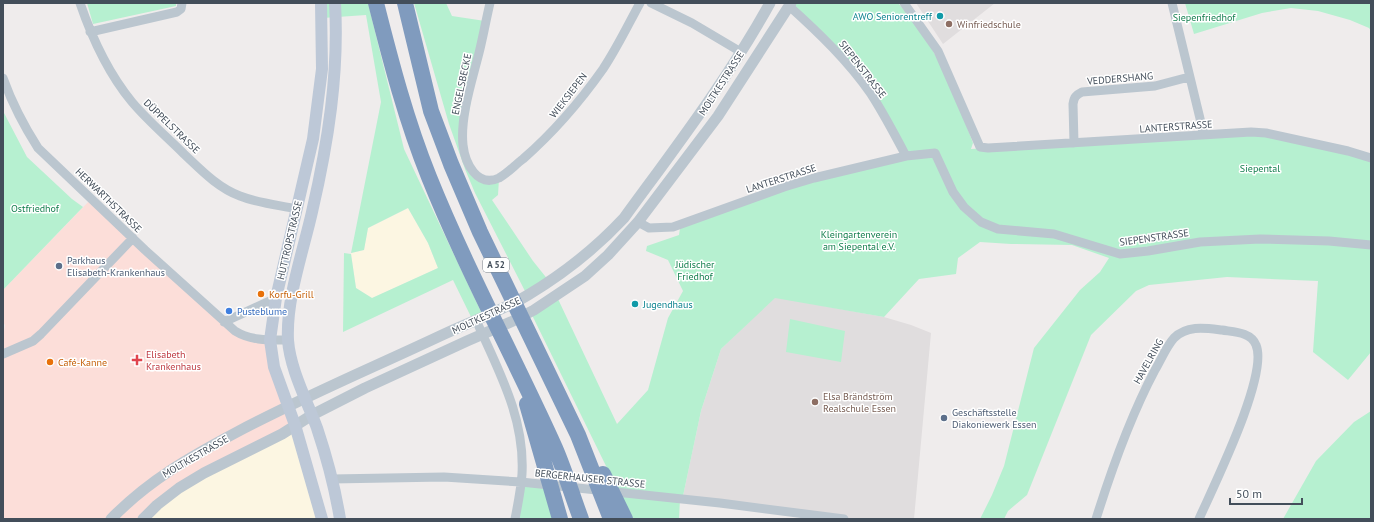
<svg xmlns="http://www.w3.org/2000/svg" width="1374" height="522" viewBox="0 0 1374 522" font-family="'PT Sans',sans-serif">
	<rect width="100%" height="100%" fill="#efecec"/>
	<path fill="#fcf6e2" d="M408 208 428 243 438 268 372 298 356 288 351 253 364 250 368 228Z
		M295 426 321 519H144L157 506Z"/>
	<path fill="#e0ddde" d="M916 3H995L943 44Z
		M775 297 884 317 911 325 931 333 914 519H849L683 496 701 411 721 349Z"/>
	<path fill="#fcded9" d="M91 199 229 328 269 340 295 424 213 468 142 519H3V337L5 325 3 323V290Z"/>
	<path fill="#b6f0d0" d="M87 3H176V6L93 24Z
		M322 3H368L404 149 483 316 473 321 453 280 343 332 344 253 351 254 356 288 372 298 438 268 428 243 408 208 368 228 364 250 351 253 381 102 366 15 323 18Z
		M414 3H446L452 16 485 21 463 145 475 175 499 179 498 195 492 200 533 261 549 281 527 295 475 193 465 169 449 124Z
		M792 3H898C935 42 955 94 973 143L971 149 1251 132 1371 159V352L1348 380 1313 352 1318 281 1227 277 1149 285 1136 291 1091 335 1027 495 1008 511 1004 519H980L992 495 1004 466 1034 348 1080 290 1100 272 1109 258 1072 245 1011 244 980 242 958 258 956 274 919 279 884 317 775 298 721 349 701 411 683 496 680 499 679 519H632L532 315 558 299 617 424 648 390 668 318 683 291 668 260 646 251 647 246 679 235 680 228 783 188 935 152 907 155 871 93Z
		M1185 3H1371V31L1369 28 1350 20 1318 11 1291 8 1262 13 1194 34Z
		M3 111 27 157 72 199 83 207 3 290Z
		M790 319 845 331 841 362 786 352Z
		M1371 411V519H1283L1316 461 1354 422Z
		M521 483 549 486 559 519H516Z"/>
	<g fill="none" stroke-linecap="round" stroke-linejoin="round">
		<path stroke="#bbc6cf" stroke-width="9" d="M80 3C92 38 108 73 132 102 148 121 167 137 184 154 201 170 218 188 240 196 258 203 278 205 297 209
			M490 3C486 20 483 37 479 53 472 81 460 117 463 145 465 163 477 188 499 178 508 173 515 165 523 159 555 131 579 103 603 69 617 48 628 25 640 3
			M651 3 692 23 741 52
			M904 3 938 51 980 147 988 148 1251 132 1266 133 1348 151 1371 158
			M1172 3 1204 135
			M789 6C819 33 848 61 871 94 884 114 895 135 906 156
			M90 32 177 12 181 9 182 3
			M3 78C12 103 24 126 38 148L145 250 235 331C251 341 270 340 288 340
			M1074 143 1073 104C1074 97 1076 95 1082 92L1155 86 1189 77
			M638 222 649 228 673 227 784 187 814 178 906 156 935 153 953 192 964 207 981 222 998 229 1054 234 1120 254 1148 251 1200 242 1260 239 1329 241 1371 245
			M476 320C498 370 525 417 522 474 521 489 518 504 515 519
			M224 322 276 298
			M3 354 33 341 41 334 133 238
			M332 479 444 477 521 482 720 503 844 519
			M1096 519C1112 468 1130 417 1155 370 1161 360 1166 347 1174 338 1187 325 1205 328 1222 330 1234 332 1251 332 1256 345 1269 375 1213 487 1199 519"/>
		<path stroke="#bbc6cf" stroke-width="11" d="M111 519C149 480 190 457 237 432 303 397 372 368 440 336 469 322 500 312 528 295 563 274 596 248 624 218 675 148 728 79 770 3
			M143 519 157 505 179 488 204 473 282 434 312 415 365 388 467 341 513 321 534 310 585 276 608 255 638 222 718 116 791 3"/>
		<path stroke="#bdc8d7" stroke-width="12" d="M321 3 322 69 313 139 276 298 270 340 274 367 295 425 322 519
			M335 3C339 74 328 143 312 212 303 252 286 299 288 340 290 369 307 401 317 428 327 458 335 488 340 519"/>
		<path stroke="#809bbe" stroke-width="16" d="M376 3C391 62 406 120 429 177 466 269 514 357 555 448 565 471 572 495 581 519
			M405 3 431 111 451 164 480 232 578 435 611 519
			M527 404 560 519
			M603 474 625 519"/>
	</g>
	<g fill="#0f9aa8" stroke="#fff" stroke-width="1.5">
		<circle cx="940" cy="16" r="4"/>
		<circle cx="635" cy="304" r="4"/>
	</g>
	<g fill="#8d6e63" stroke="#fff" stroke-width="1.5">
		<circle cx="949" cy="24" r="4"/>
		<circle cx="815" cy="402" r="4"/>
	</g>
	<g fill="#5c6f8a" stroke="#fff" stroke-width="1.5">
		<circle cx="59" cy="266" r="4"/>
		<circle cx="944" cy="418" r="4"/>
	</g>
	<g fill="#e8710a" stroke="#fff" stroke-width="1.5">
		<circle cx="261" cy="294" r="4"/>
		<circle cx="50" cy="362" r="4"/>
	</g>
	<circle fill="#3f7fe0" stroke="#fff" stroke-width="1.5" cx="229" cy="311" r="4"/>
	<path fill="#e0444e" stroke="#fff" stroke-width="1.5" d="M135 354h4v4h4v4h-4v4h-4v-4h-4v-4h4z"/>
	<g text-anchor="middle" stroke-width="3" stroke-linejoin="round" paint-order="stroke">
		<rect fill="#fff" stroke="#7b838c" stroke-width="1" x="483" y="258" width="26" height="14" rx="3"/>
		<g font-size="9" font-weight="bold" fill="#434e5a">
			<text x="496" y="268">A 52</text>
		</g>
		<g font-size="10" fill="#0d838f" stroke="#fff" text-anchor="end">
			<text x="932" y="20">AWO Seniorentreff</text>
			<text x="643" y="308" text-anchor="start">Jugendhaus</text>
		</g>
		<g font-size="10" fill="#127e4d" stroke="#fff">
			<text x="1204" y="21">Siepenfriedhof</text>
			<text x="1260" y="172">Siepental</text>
			<text x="35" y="212">Ostfriedhof</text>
			<text x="859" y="238">Kleingartenverein<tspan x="859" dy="12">am Siepental e.V.</tspan></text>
			<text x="695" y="268">Jüdischer<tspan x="695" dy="12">Friedhof</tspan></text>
		</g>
		<g font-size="10" fill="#785e54" stroke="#fff" text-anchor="start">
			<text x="957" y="28">Winfriedschule</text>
			<text x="823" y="400">Elsa Brändström<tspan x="823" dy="12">Realschule Essen</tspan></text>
		</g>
		<g font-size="10" fill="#434e5a" stroke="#fff">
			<text transform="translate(863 69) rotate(52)" y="4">SIEPENSTRASSE</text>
			<text transform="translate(1120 78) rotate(-5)" y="4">VEDDERSHANG</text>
			<text transform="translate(721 83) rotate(-57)" y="4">MOLTKESTRASSE</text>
			<text transform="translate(461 84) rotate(-78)" y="4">ENGELSBECKE</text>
			<text transform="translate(568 95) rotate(-52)" y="4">WIEKSIEPEN</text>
			<text transform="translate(172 126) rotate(44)" y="4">DÜPPELSTRASSE</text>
			<text transform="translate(1176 126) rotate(-4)" y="4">LANTERSTRASSE</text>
			<text transform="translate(781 178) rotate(-18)" y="4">LANTERSTRASSE</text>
			<text transform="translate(109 200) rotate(44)" y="4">HERWARTHSTRASSE</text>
			<text transform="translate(1154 237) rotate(-8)" y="4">SIEPENSTRASSE</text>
			<text transform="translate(289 240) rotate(-77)" y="4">HUTTROPSTRASSE</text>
			<text transform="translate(486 315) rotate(-25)" y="4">MOLTKESTRASSE</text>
			<text transform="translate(1148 361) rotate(-61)" y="4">HAVELRING</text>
			<text transform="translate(195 456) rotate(-30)" y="4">MOLTKESTRASSE</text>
			<text transform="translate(590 478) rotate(6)" y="4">BERGERHAUSER STRASSE</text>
		</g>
		<g font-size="10" fill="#4e5e75" stroke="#fff" text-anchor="start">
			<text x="67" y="264">Parkhaus<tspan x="67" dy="12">Elisabeth-Krankenhaus</tspan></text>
			<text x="952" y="416">Geschäftsstelle<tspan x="952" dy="12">Diakoniewerk Essen</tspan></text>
		</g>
		<g font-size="10" fill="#c56008" stroke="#fff" text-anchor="start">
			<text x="269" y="298">Korfu-Grill</text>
			<text x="58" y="366">Café-Kanne</text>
		</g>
		<g font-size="10" fill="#366cbe" stroke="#fff" text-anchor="start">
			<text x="237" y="315">Pusteblume</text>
		</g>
		<g font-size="10" fill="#be3a42" stroke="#fff" text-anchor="start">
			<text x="146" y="358">Elisabeth<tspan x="146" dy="12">Krankenhaus</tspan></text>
		</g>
	</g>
	<rect width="1374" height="522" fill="none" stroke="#434e5a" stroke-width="8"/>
	<path d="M1230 498v6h72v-6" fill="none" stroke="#434e5a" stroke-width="2"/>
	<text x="1236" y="498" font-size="12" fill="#434e5a" stroke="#ffffff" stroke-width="3" paint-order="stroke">50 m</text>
</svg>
